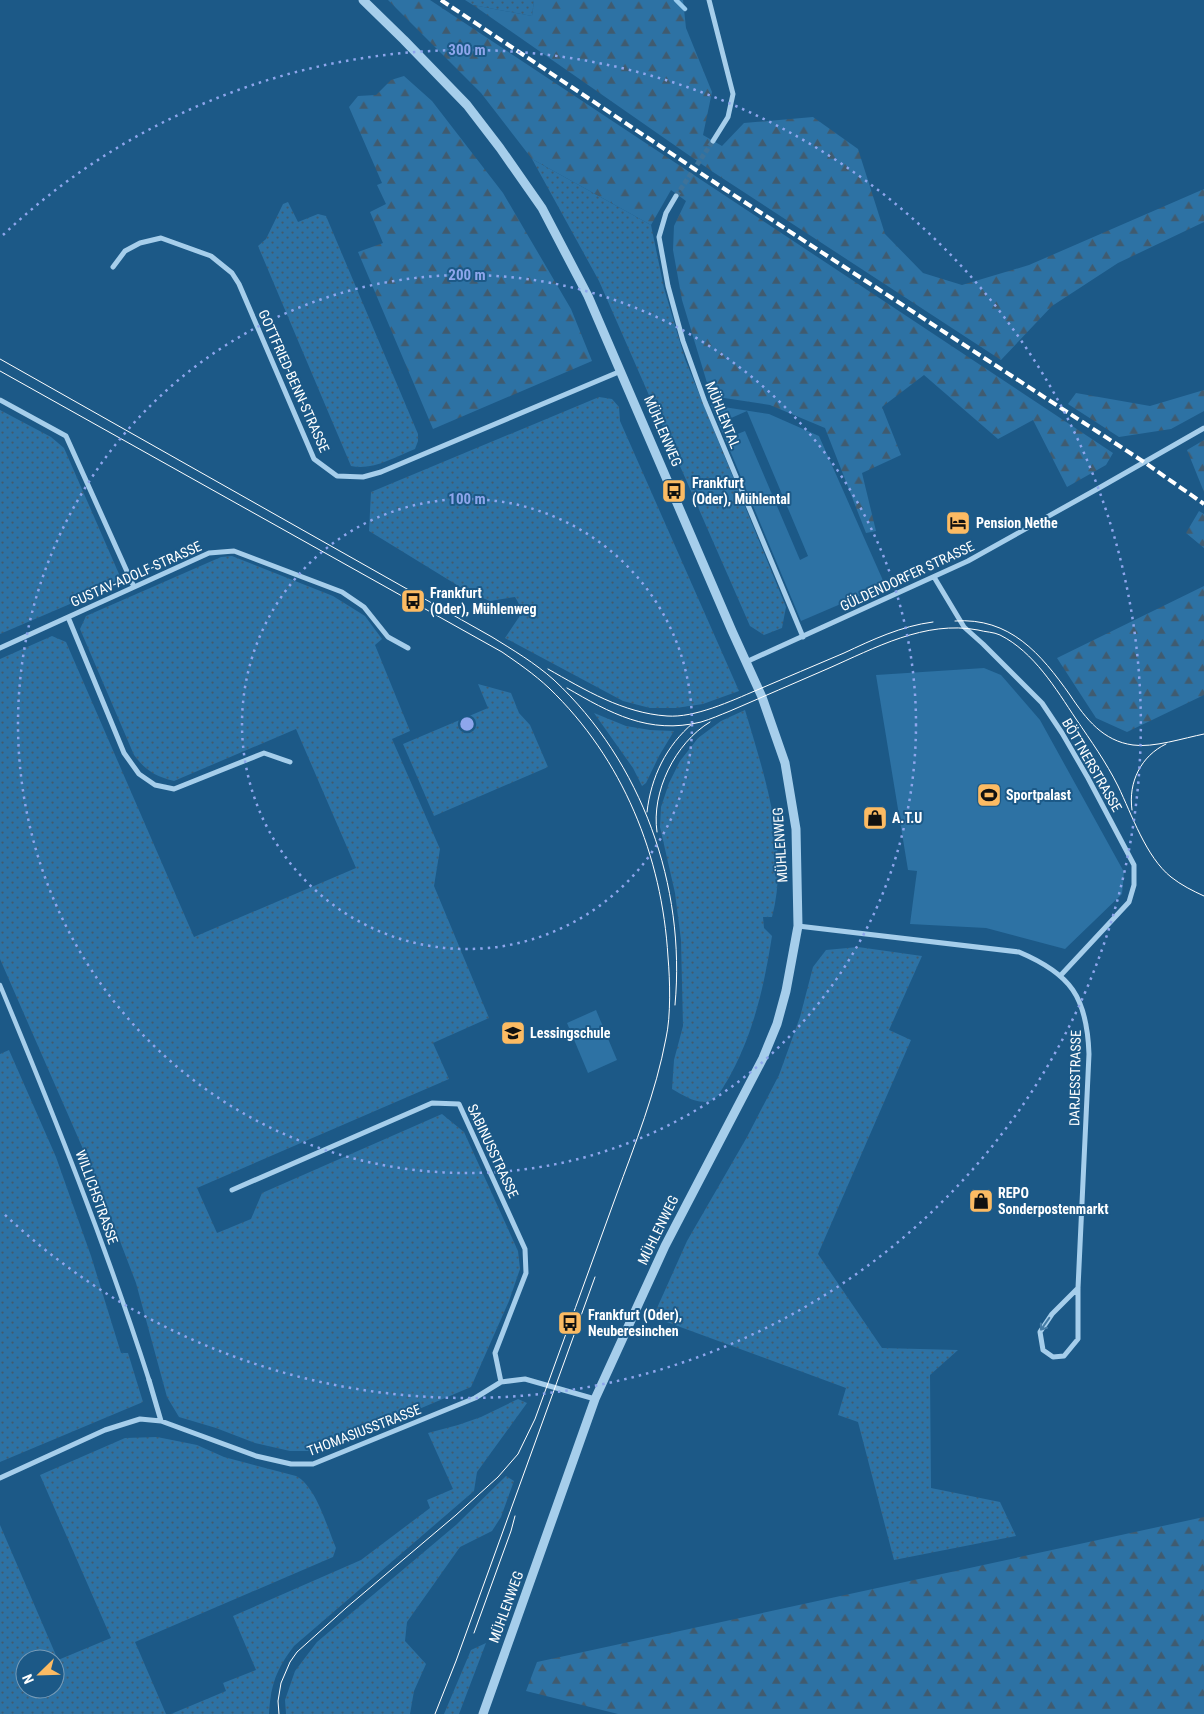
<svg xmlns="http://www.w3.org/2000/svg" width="1204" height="1714" viewBox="0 0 1204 1714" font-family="'Roboto Condensed',sans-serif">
	<defs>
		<pattern id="green-dots" width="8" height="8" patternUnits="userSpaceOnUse" patternTransform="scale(1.25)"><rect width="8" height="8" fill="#2d72a4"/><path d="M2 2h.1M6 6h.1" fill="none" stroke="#405b6f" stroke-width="1.8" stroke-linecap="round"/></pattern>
		<pattern id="forest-firs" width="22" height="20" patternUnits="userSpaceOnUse" patternTransform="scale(1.25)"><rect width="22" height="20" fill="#2d72a4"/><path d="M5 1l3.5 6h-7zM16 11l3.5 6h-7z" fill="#405b6f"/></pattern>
	</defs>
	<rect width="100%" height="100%" fill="#1c5987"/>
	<path fill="url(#green-dots)" fill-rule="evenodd" d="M465 0H534L532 16 473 5Z
		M532 159 651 225 664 288 685 359 786 607 782 628 764 635 750 626 599 281Z
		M288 202 298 222 318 214 326 216 418 434V441L415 449C395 457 372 471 351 466L258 246 266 239 283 204Z
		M599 397 612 399 619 407 620 421 739 691 703 704 676 708H650L623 701 505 638 523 611 515 597 490 601 470 593 369 531 371 492Z
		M0 410 51 437 64 448 119 574 118 580 112 586 0 634Z
		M232 556 333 596 365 616 382 639 375 645 410 731 392 739 440 849 434 886 489 1018 433 1043 449 1079 197 1188 217 1233 251 1219 262 1193 442 1114 464 1132 518 1251 520 1269 509 1301 471 1387 320 1451H290L255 1443 216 1428 179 1417 167 1397 136 1283 97 1181 0 959V659L52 636 66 642 194 937 356 868 296 729 174 781C155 776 146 771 134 755L80 629 86 616 221 557Z
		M478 684 511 693 519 713 530 725 548 767 434 816 403 744 488 708Z
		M745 710C764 774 790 850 772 917H763L764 928 772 936C764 987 753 1036 727 1081 722 1088 719 1098 710 1101 697 1105 683 1095 672 1089L674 1060 683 1026 681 940 675 893 660 827 661 807 669 783 680 761 698 738 721 721Z
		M594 713 626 726 650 730 674 731 659 756 646 783 642 786 633 768Z
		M858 947 922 956 889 1030 911 1040 818 1254 882 1348 958 1350 930 1375 931 1488 1000 1502 1016 1536 894 1560 858 1422 838 1415 846 1388 653 1317 687 1241 747 1137 779 1075 800 1017 813 967 826 950Z
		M9 1050 56 1157 91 1256 121 1353H128L143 1402 0 1462V1054Z
		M518 1399 527 1403 477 1472 474 1491 294 1646C276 1670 271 1684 269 1714H171L226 1691 223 1683 256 1670 233 1616 361 1560 430 1508 427 1500 453 1489 428 1433 458 1425 481 1417Z
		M157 1437 197 1445 224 1457 296 1476C316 1486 327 1527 336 1548L333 1557 135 1642 166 1714H0V1525L58 1660 111 1638 40 1475 125 1438ZM25 1659H55V1689H25Z
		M506 1476 514 1481 501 1517 492 1531 460 1547 407 1622 405 1641 426 1664 414 1691 410 1714H286L285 1700 295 1671 317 1642 456 1525Z
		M486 1643 459 1714H444L471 1650Z"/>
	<path fill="url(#forest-firs)" d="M388 0H430L1113 453 1106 465 1067 487 1033 420 998 439 924 375 882 407 901 455 862 473 876 531 866 533 825 428 770 405 711 396 682 300 673 250 674 226 686 201 671 190 651 225 532 159 481 93Z
		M534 0H683L686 28 712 92 703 135 722 146 744 123 813 117 858 149 885 234 923 273 962 285 1029 265 1204 189V222L1118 263 1052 306 1001 360 713 172 473 5 532 16Z
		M404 76 432 101 503 193 571 309 592 361 433 429 358 252 383 243 370 212 386 204 377 185 382 183 349 107 358 96 376 95 391 80Z
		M1204 390V411L1171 429 1119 437 1068 404 1076 393 1150 406Z
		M1204 440V492L1187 450Z
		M1199 511 1204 514V548L1186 533Z
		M1204 586V695L1127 732 1096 718 1057 658Z
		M1204 1517V1714H618L526 1691 537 1662Z"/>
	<path fill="#2d72a4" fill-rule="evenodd" d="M711 405 769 414 819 436 885 585 801 621ZM747 411 808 556 800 560 745 431 735 435 729 419Z
		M984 668 1001 675 1040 720 1124 872 1122 894 1065 949 986 928 910 924 917 871 908 870 876 675Z
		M596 1010 617 1060 588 1073 567 1023Z"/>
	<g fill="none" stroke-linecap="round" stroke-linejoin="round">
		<path stroke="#99cbed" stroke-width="4.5" d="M676 0 685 9"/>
		<path stroke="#3e7299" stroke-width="5" stroke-dasharray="5 2.5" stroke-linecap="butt" d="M676 196 713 141"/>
		<path stroke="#a6ceeb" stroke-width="4.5" d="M0 985C54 1115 106 1246 149 1380"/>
		<path stroke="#a6ceeb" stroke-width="5" d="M709 0 733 94 728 117 713 141
			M676 196 666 213 659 237 668 286 683 341 705 402 803 637
			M113 267 125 251 140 243 161 238 211 256 232 273 239 284 314 459 337 476 363 477 381 472 621 371
			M0 400 66 436 134 587
			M934 577 964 627 983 644 1042 703 1062 733 1088 778 1134 865V885L1129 902 1061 975
			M68 617 124 753 139 774 155 785 174 789 264 753 290 762
			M0 648 209 553 234 551 342 592 364 607 388 637 408 648
			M746 662 968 561 1099 488 1204 428
			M798 926 1019 952C1071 974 1087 997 1089 1054L1078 1288V1339L1064 1356 1053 1357 1043 1350 1040 1332 1052 1314 1078 1288
			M232 1190 432 1103 459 1104 525 1249 526 1273 495 1353 501 1382
			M149 1380 161 1421
			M0 1478 105 1430 140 1419 161 1421 256 1456 291 1464H313L475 1398 501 1382 525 1379 595 1399"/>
		<path stroke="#a6ceeb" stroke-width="9" d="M363 0 404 40 467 105 500 148 542 208 588 296 732 631 762 697 785 763 796 829 798 926 786 991 777 1024 763 1058 665 1246 595 1399 483 1714"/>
		<path stroke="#fff" stroke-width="1" d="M0 359 492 637C513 650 535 663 554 680 642 762 686 886 675 1005
			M0 371 502 652C518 663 534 674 549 688 623 759 662 856 668 957 670 980 671 1016 666 1038 656 1092 635 1144 616 1196 589 1270 562 1345 535 1419L518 1454 498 1477 456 1515 346 1608 297 1652 290 1662 281 1683 278 1701 279 1714
			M955 621C1010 617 1041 654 1070 695 1086 719 1103 741 1133 745 1153 748 1184 738 1204 734
			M548 669C585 690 623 713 667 716 695 718 731 701 757 690 786 678 815 665 844 653 872 640 901 626 933 622
			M567 688C610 713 649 735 701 722 711 719 720 715 730 711 762 697 795 683 827 669 875 648 925 620 978 630 985 632 994 632 1000 635 1034 652 1056 689 1076 719 1091 741 1106 762 1118 786 1132 815 1146 857 1171 877 1181 885 1193 891 1204 896
			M1132 810C1128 782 1141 756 1166 744
			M647 812C651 777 666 746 693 723
			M657 832C651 792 675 743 710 722
			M474 1633 511 1531 515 1516
			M435 1714 456 1661 595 1277"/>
		<path stroke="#fff" stroke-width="4" stroke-dasharray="9 4" stroke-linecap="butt" d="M441 0 726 190 1144 462 1204 504"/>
	</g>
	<defs><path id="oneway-shaft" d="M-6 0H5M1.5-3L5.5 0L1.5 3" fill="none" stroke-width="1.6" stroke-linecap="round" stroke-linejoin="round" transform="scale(1.25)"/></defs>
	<use stroke="#457ca5" href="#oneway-shaft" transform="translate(1045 1324) rotate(125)"/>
	<g fill="none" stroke="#8ea6ec" stroke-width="2.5" stroke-dasharray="2.5 5">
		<circle cx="467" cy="724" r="225"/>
		<circle cx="467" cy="724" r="449"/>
		<path d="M3 235A674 674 0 1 1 3 1213"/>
	</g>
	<defs>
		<symbol id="bus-square" viewBox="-11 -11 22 22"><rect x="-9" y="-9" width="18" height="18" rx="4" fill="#fcbb63" stroke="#1c5987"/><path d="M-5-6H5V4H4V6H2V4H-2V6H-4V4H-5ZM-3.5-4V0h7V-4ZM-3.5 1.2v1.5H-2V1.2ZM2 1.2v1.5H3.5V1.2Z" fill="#111"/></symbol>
		<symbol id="hotel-square" viewBox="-11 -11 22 22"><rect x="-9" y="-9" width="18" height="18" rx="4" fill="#fcbb63" stroke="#1c5987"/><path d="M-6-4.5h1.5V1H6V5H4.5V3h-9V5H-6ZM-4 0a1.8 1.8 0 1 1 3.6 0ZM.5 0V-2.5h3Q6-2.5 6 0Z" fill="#111"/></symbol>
		<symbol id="stadium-square" viewBox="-11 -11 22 22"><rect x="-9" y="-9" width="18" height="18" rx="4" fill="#fcbb63" stroke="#1c5987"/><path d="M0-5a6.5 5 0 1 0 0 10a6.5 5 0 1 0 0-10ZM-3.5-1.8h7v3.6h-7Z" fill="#111"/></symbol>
		<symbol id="shop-square" viewBox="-11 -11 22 22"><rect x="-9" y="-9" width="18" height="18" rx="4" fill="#fcbb63" stroke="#1c5987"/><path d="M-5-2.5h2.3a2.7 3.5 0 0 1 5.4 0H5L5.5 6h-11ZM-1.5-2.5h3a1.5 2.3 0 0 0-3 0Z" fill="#111"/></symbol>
		<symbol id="school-square" viewBox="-11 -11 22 22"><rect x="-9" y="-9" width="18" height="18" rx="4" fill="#fcbb63" stroke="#1c5987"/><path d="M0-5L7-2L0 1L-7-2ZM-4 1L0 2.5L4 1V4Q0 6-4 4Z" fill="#111"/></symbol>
	</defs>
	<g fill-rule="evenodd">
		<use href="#bus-square" x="660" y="477" width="28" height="28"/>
		<use href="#hotel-square" x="944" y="509" width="28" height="28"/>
		<use href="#bus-square" x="399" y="587" width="28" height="28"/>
		<use href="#stadium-square" x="975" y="781" width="28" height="28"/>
		<use href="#shop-square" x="861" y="804" width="28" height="28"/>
		<use href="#school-square" x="499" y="1019" width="28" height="28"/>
		<use href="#shop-square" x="967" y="1187" width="28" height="28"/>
		<use href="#bus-square" x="556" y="1309" width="28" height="28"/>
	</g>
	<g text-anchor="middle" stroke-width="4" stroke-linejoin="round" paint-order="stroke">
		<g font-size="14" fill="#fff" stroke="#1c5987">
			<text transform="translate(294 381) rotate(66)" y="5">GOTTFRIED-BENN-STRASSE</text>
			<text transform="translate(723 415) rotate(68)" y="5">MÜHLENTAL</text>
			<text transform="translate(663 431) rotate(67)" y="5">MÜHLENWEG</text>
			<text transform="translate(136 574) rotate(-24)" y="5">GUSTAV-ADOLF-STRASSE</text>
			<text transform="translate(907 576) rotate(-25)" y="5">GÜLDENDORFER STRASSE</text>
			<text transform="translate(1092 765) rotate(60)" y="5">BÖTTNERSTRASSE</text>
			<text transform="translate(780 845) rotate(-94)" y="5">MÜHLENWEG</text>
			<text transform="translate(1075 1078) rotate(-89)" y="5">DARJESSTRASSE</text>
			<text transform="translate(493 1151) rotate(65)" y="5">SABINUSSTRASSE</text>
			<text transform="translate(97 1197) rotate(70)" y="5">WILLICHSTRASSE</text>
			<text transform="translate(658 1230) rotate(-64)" y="5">MÜHLENWEG</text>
			<text transform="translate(364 1430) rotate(-21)" y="5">THOMASIUSSTRASSE</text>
			<text transform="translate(506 1607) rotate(-70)" y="5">MÜHLENWEG</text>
		</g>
		<g font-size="14" font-weight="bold" fill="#fff" stroke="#1c5987" text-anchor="start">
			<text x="692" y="488">Frankfurt<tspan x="692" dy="16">(Oder), Mühlental</tspan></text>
			<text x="976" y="528">Pension Nethe</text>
			<text x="430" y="598">Frankfurt<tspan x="430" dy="16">(Oder), Mühlenweg</tspan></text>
			<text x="1006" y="800">Sportpalast</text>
			<text x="892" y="823">A.T.U</text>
			<text x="530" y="1038">Lessingschule</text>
			<text x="998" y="1198">REPO<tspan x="998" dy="16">Sonderpostenmarkt</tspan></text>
			<text x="588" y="1320">Frankfurt (Oder),<tspan x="588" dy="16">Neuberesinchen</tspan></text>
		</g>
	</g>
	<circle cx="467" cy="724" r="8" fill="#8ea6ec" stroke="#1c5987" stroke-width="2.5"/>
	<g font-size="15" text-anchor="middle" font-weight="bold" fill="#8ea6ec" stroke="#1c5987" stroke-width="4" stroke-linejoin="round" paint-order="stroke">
		<text x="467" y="55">300 m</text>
		<text x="467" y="280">200 m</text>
		<text x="467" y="504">100 m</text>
	</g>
	<g transform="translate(40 1674) rotate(247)"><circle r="24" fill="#1c5987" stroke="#779bb7"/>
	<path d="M0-4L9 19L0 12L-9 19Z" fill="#fcbb63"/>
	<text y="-8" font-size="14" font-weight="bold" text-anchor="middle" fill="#ffffff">N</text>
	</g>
</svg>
